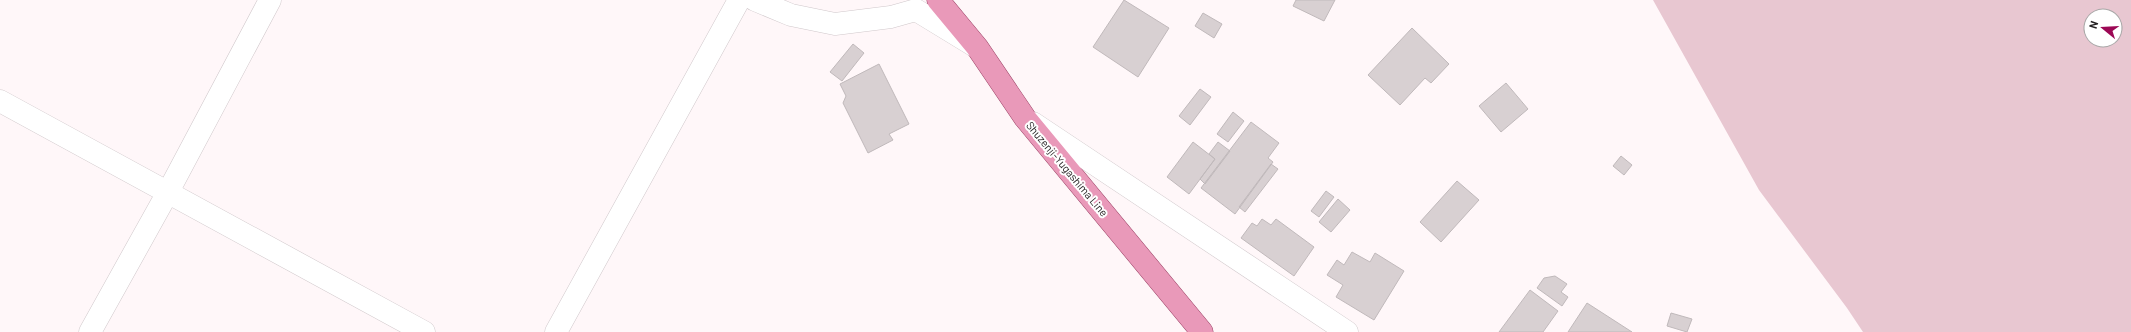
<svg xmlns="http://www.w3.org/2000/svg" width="2131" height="332" viewBox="0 0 2131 332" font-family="Barlow,sans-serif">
	<rect width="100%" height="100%" fill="#fff7f9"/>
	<path fill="#e8c7d1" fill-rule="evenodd" d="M1653 0H2131V332H1863L1847 308 1759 190ZM2091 16H2115V40H2091Z"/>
	<path fill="#d8d0d2" stroke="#c0b9bb" d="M1124 0 1169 28 1138 77 1093 47Z
		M1296 0H1335L1324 21 1293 6Z
		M1203 13 1222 24 1214 38 1195 26Z
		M1412 28 1449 64 1431 83 1425 78 1400 105 1368 75Z
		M853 44 864 53 842 81 830 72Z
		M879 64 909 124 889 134 893 140 868 153 843 103 846 96 840 84Z
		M1506 83 1528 109 1501 132 1479 106Z
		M1200 89 1211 97 1190 125 1179 116Z
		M1233 112 1244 121 1228 142 1217 134Z
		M1251 122 1279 143 1268 158 1273 162 1235 214 1201 188Z
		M1193 142 1215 159 1189 194 1167 177Z
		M1218 142 1230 151 1205 184 1200 179 1215 159 1209 154Z
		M1621 156 1632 165 1624 175 1613 166Z
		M1271 164 1278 169 1245 212 1239 207Z
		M1457 181 1479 200 1441 242 1420 222Z
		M1326 191 1334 197 1319 217 1311 211Z
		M1338 199 1350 210 1331 232 1319 222Z
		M1262 219 1271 225 1276 219 1314 247 1294 276 1241 238 1252 223 1257 226Z
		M1352 252 1370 262 1375 253 1404 271 1374 320 1336 297 1343 285 1327 275 1337 260 1344 265Z
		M1555 276 1567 284 1561 292 1568 297 1562 306 1537 288 1544 278Z
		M1530 290 1558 311 1543 332H1499Z
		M1587 303 1632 332H1568Z
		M1671 313 1692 319 1687 332 1667 326Z"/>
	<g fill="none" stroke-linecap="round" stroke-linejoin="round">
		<defs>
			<path id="minor" d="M755 0 791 15 835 24 891 17 916 10 975 46
				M0 101 424 332
				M1033 123 1347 332
				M90 332 168 192 270 0
				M556 332 739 0"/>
			<path id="major" d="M938 0 977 47 1025 118 1202 332"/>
		</defs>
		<use href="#minor" stroke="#d0c8cb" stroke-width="23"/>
		<use href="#major" stroke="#9b4366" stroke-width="23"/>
		<use href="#minor" stroke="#fff" stroke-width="22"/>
		<use href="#major" stroke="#e999b9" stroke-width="22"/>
	</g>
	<g text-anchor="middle" stroke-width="4" stroke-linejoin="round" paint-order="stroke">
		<g font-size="11" fill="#252223" stroke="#fff">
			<text transform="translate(1067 169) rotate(50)" y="4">Shuzenji-Yugashima Line</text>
		</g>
	</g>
	<g transform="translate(2103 28) rotate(288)"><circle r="19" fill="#ffffff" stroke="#a8a7a7"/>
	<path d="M0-3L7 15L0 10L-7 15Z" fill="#9c0855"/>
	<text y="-6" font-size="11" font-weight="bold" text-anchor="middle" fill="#252223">N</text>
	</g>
</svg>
